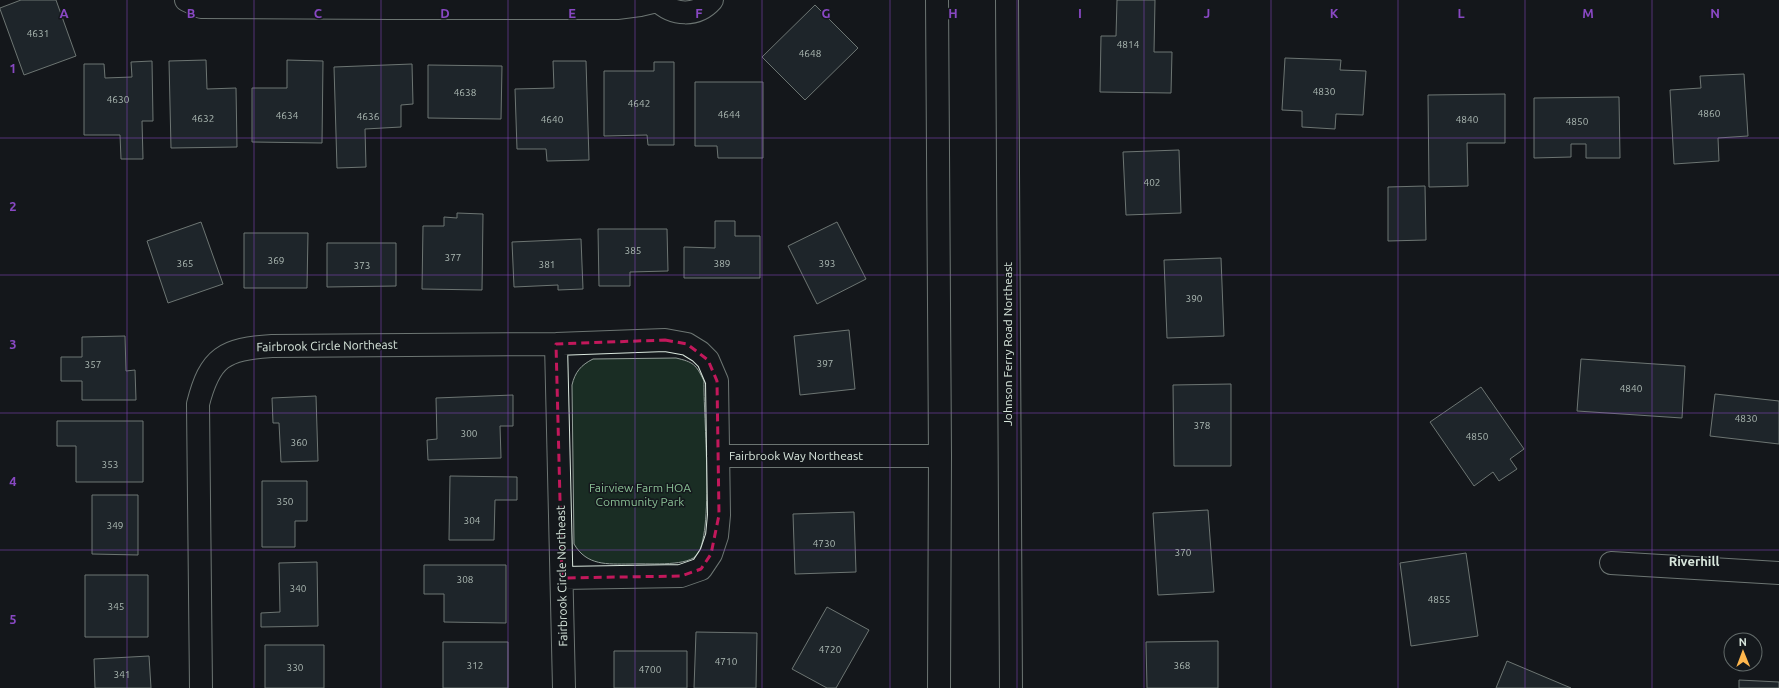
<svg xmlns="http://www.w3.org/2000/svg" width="1779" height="688" viewBox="0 0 1779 688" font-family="Ubuntu,sans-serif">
	<rect width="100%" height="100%" fill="#14181c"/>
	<path fill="#1a2d24" stroke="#939e99" d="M676 358C693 362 696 364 704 381 703 412 715 537 696 556 684 567 646 563 630 564 607 564 587 566 574 544L572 385C575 372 581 365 593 359Z"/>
	<path fill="#2c363c" stroke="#d8e6dc" d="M21 0H56L76 56 24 75 0 9V8Z
		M1117 0H1155L1154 52H1172L1171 93 1100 92 1101 36H1116Z
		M815 5 858 48 805 100 762 57Z
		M1285 58 1341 60 1340 70 1366 71 1363 115 1336 114 1335 129 1302 127V111L1282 110Z
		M206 60 207 89 236 88 237 147 171 148 169 61Z
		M287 60 323 61 322 143 252 142V88H287Z
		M152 61 153 121H142L143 159H121L120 135H84V64H104L105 78 132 77 131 62Z
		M553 61H586L589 160 547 161 546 149H517L515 89 554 88Z
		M654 62H674V145H648L647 135 604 136V71H654Z
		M412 64 413 104 401 105V127L365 129 366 167 337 168 334 67Z
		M428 65 502 66 501 119 428 118Z
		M1744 74 1748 136 1718 138 1719 161 1674 164 1670 90 1701 88 1700 76Z
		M695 82H763V158H718L717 146H695Z
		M1505 94V143H1467L1468 186 1429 187 1428 95Z
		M1619 97 1620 158H1586V144H1571V157L1534 158V98Z
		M1179 150 1181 213 1126 215 1123 152Z
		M1425 186 1426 240 1388 241V187Z
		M457 213 483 214 482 290 422 289 423 226H444V217L457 218Z
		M715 221H735V236H760V278H684V247L715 248Z
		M201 222 223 284 168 303 147 241Z
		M837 222 866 279 817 304 788 246Z
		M598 229H667L668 271 630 272V286H599Z
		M244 233H308L307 288H244Z
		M581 239 583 289 558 290V285L514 287 512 242Z
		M327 243H396V286L327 287Z
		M1221 258 1224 336 1167 338 1164 260Z
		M849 330 855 389 800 395 794 336Z
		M125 336 126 371 135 370 136 400H82V381H61V357H82V337Z
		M1581 359 1685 366 1682 418 1577 411Z
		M1231 384V466H1174L1173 385Z
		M1481 387 1524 449 1510 459 1517 469 1499 481 1493 472 1474 486 1430 422Z
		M1715 394 1779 401V444L1710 436Z
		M513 395V426H500L501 458 428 460 427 440 437 439 436 398Z
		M316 396 318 461 281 462 279 423H273L272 398Z
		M57 421H143V482H76V446H57Z
		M450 476 517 477V500H495L494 540H449Z
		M262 481H307V521H295V547H262Z
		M92 495H138V555L92 554Z
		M1208 510 1214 592 1158 595 1153 513Z
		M854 512 856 572 795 574 793 514Z
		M1466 553 1478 636 1411 646 1400 563Z
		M317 562 318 626 261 627V613L280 612 279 563Z
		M424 565H506V623L444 622V594H424Z
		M85 575H148V637H85Z
		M827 607 869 630 836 688H827L792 669Z
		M696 632 757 633 756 688H694Z
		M1218 641V688H1147L1146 642Z
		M443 642H508V688H443Z
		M265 645H324V688H265Z
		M614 651H687V688H614Z
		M149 656 151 688H95L94 659Z
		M1507 661 1571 688H1496Z
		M1739 680 1779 682V688H1739Z"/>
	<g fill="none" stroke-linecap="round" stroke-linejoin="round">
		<defs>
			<path id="street" d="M186 0 201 7 393 8H617L640 5 657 1
				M657 0C673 16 697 17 712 0
				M556 344 564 688
				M718 456H940
				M1611 563 1779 573
				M201 688 198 404C210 357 224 349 272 346L556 344 665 340 687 344 700 352 708 360 717 381 719 515 717 536 711 554 701 569 681 576 562 578"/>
			<path id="primary" d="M937 0 940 456 939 688
				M1007 0 1011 688"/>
		</defs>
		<use href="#street" stroke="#d8e6dc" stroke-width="24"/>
		<use href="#primary" stroke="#d8e6dc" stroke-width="24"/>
		<use href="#street" stroke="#14181c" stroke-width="22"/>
		<use href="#primary" stroke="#14181c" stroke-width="22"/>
	</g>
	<path d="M0 0H1779V688H0ZM665 340 687 344 708 360 717 381 719 515 711 554 701 569 681 576 562 578 556 344Z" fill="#14181c" fill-opacity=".55" fill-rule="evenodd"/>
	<path fill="none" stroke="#c2185b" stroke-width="3" stroke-dasharray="8 5" stroke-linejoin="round" d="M665 340 687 344 708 360 717 381 719 515 711 554 701 569 681 576 562 578 556 344Z"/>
	<path fill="none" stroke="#8948c3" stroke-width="1" stroke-opacity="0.55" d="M127 0V688M254 0V688M381 0V688M508 0V688M635 0V688M762 0V688M890 0V688M1017 0V688M1144 0V688M1271 0V688M1398 0V688M1525 0V688M1652 0V688M0 138H1779M0 275H1779M0 413H1779M0 550H1779"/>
	<g text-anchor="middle" stroke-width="3" stroke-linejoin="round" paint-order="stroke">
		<g font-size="10" fill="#adbab4">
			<text x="38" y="37">4631</text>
			<text x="1128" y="48">4814</text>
			<text x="810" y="57">4648</text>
			<text x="1324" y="95">4830</text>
			<text x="465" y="96">4638</text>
			<text x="118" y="103">4630</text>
			<text x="639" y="107">4642</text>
			<text x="1709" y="117">4860</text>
			<text x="729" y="118">4644</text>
			<text x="287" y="119">4634</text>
			<text x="368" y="120">4636</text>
			<text x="203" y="122">4632</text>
			<text x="552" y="123">4640</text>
			<text x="1467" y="123">4840</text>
			<text x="1577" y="125">4850</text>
			<text x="1152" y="186">402</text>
			<text x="633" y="254">385</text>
			<text x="453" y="261">377</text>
			<text x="276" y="264">369</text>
			<text x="185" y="267">365</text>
			<text x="722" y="267">389</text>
			<text x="827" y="267">393</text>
			<text x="547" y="268">381</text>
			<text x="362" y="269">373</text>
			<text x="1194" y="302">390</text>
			<text x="825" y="367">397</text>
			<text x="93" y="368">357</text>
			<text x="1631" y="392">4840</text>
			<text x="1746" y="422">4830</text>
			<text x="1202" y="429">378</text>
			<text x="469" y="437">300</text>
			<text x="1477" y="440">4850</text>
			<text x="299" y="446">360</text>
			<text x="110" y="468">353</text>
			<text x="285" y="505">350</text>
			<text x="472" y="524">304</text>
			<text x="115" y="529">349</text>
			<text x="824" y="547">4730</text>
			<text x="1183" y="556">370</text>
			<text x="465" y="583">308</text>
			<text x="298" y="592">340</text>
			<text x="1439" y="603">4855</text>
			<text x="116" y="610">345</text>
			<text x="830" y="653">4720</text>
			<text x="726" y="665">4710</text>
			<text x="475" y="669">312</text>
			<text x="1182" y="669">368</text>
			<text x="295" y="671">330</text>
			<text x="650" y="673">4700</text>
			<text x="122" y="678">341</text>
		</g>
		<g font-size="12" fill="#d8e6dc" stroke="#14181c">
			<text transform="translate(1008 344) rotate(-90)" y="4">Johnson Ferry Road Northeast</text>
			<text transform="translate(327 346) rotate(-1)" y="4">Fairbrook Circle Northeast</text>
			<text x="796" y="460">Fairbrook Way Northeast</text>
			<text transform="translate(562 576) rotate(-91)" y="4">Fairbrook Circle Northeast</text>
		</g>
		<g font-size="12" fill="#8ac095" stroke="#14181c">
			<text x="640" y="492">Fairview Farm HOA<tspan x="640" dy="14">Community Park</tspan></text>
		</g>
		<g font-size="13" font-weight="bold" fill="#d8e6dc" stroke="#14181c">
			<text x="1694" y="566">Riverhill</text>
		</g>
	</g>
	<g font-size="13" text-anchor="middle" font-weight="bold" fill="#8948c3" stroke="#14181c" stroke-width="3" stroke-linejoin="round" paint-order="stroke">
		<text x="64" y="18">A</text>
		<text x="191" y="18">B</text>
		<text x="318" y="18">C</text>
		<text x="445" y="18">D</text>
		<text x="572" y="18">E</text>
		<text x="699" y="18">F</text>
		<text x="826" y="18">G</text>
		<text x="953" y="18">H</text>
		<text x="1080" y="18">I</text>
		<text x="1207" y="18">J</text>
		<text x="1334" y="18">K</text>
		<text x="1461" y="18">L</text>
		<text x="1588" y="18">M</text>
		<text x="1715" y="18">N</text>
		<text x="13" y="73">1</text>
		<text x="13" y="211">2</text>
		<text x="13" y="349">3</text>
		<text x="13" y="486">4</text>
		<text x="13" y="624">5</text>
	</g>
	<g transform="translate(1743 652) rotate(359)"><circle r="19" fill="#14181c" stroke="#626a69"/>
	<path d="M0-3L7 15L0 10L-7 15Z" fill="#ffb74d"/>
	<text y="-6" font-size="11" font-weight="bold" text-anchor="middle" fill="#d8e6dc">N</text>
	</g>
</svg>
